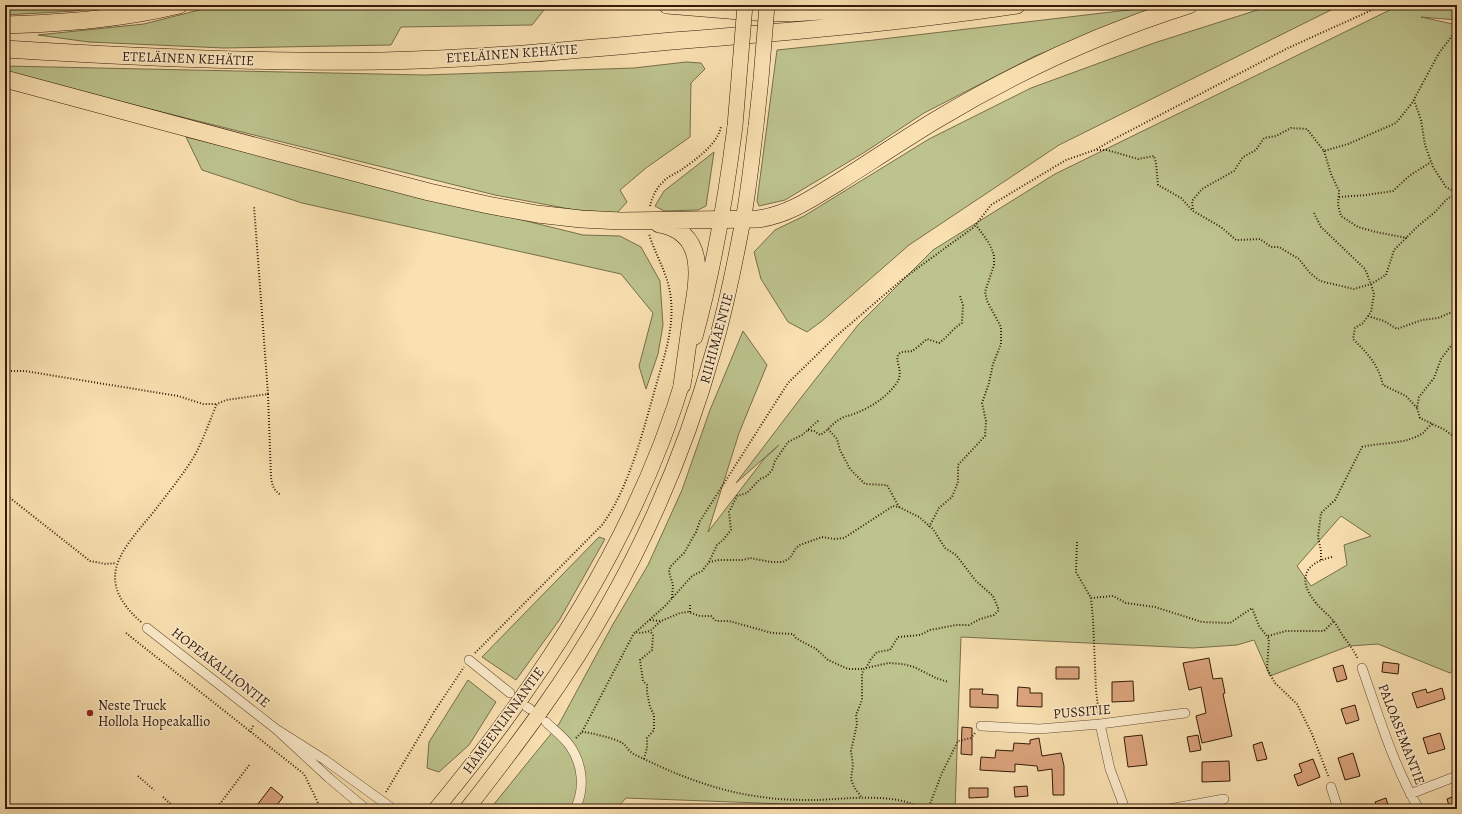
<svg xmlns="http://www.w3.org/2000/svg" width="1462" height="814" viewBox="0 0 1462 814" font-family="Alegreya,serif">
	<rect width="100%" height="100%" fill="#fae1b1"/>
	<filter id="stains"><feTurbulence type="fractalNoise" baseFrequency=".005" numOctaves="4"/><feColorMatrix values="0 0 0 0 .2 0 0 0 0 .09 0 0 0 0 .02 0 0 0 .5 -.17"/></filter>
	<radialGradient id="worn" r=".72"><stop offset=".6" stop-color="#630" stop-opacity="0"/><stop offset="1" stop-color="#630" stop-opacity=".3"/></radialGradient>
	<path fill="#bdc38d" stroke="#786e4b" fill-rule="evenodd" d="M5 5H118L74 11 5 15Z
		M219 5H548L532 25 401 27 391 45 224 48 89 42 38 35 144 24Z
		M1273 5H1341L1059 145 909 245 822 321 807 332 788 322 761 279 754 252 775 230 804 216 929 139 1031 88 1154 43Z
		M1400 5H1457V20L1421 17 1457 25V667L1450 673 1378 644 1349 646 1270 676 1254 640 1237 645 1193 648 961 637 955 809H919L626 798 616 809H490L559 724 612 626 648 565 682 490 710 410 743 331 767 365 739 433 708 532 764 459 779 445 736 483 800 399 858 325 933 250 1055 174ZM1341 516 1371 536 1344 545 1347 565 1311 586 1297 566Z
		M1162 6 1035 56 924 113 865 152 785 200 759 206 757 201 777 50 874 40Z
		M686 62 701 63 705 69 691 83 690 137 646 168 620 190 627 202 617 213 575 210 495 195 5 73V66L424 75 634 68Z
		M186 137 583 235 620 236 641 247 660 281 663 325 658 354 646 389 639 366 653 313 621 274 302 203 202 170Z
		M714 152 706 206 698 210 664 211 655 206 664 191Z
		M599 537 605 539 560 619 516 680 482 657Z
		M468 680 496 702 469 745 439 772 427 768 429 742Z"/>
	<path fill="#dca47d" stroke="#341a09" d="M1209 658 1213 679 1222 678 1225 693 1223 694 1232 736 1202 743 1196 716 1206 713 1201 687 1189 690 1183 663Z
		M1383 662 1399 664 1398 674 1382 672Z
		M1343 665 1347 679 1337 682 1333 668Z
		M1056 667H1079V679H1056Z
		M1133 681 1134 701 1112 702V682Z
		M1018 687 1030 688V693H1042V707L1017 706Z
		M1442 688 1445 699 1417 708 1412 693 1426 689 1427 693Z
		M970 689H983L982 694 998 695V708L970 707Z
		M1355 705 1359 720 1346 724 1341 709Z
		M962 727 972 728V755L961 754Z
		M1440 733 1445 749 1428 754 1423 738Z
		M1142 735 1147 765 1128 767 1124 737Z
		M1198 735 1201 750 1190 752 1187 737Z
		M1039 738 1042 756 1061 753 1064 766V795H1053L1052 769 1038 771 1037 766 1015 764V772L980 770 981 757 995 758 996 750 1013 751 1014 743 1030 744V740Z
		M1262 742 1267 759 1257 761 1253 745Z
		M1353 753 1360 776 1345 780 1338 758Z
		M1313 759 1320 777 1298 786 1294 775 1302 772 1299 764Z
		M1229 761 1230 781 1202 782V762Z
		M1027 786 1028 796 1015 797 1014 787Z
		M271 787 283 797 274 809H254Z
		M969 788H988V797L969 798Z
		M1457 795V809H1450L1447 799Z
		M1386 798 1389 809H1378L1375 802Z"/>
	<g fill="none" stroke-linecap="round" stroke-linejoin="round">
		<defs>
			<path id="street" d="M147 628 276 729
				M469 660 510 693
				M1362 668C1379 716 1393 765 1419 809
				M527 707 530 709
				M546 722C554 730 564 737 570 746 583 765 585 789 575 809
				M1100 724 1110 769 1125 809
				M981 726 1039 729 1100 724 1185 713
				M1331 787 1338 809
				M1410 794 1457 776
				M366 809 329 778 276 729 325 760 393 809
				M1169 809 1224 799"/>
			<path id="primary" d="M695 337C714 268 726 197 735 126
				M436 809C543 680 637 536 685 374
				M467 809C517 745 567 679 607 607 653 526 689 439 714 349 726 307 735 263 743 220 749 189 752 157 756 126"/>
			<path id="highway" d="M667 5 752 12 791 13 912 5
				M5 25C64 23 122 19 179 5
				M5 49C131 57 256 63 382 61 479 59 576 50 672 41 787 32 903 22 1017 5
				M5 79 273 151 429 192 488 205 537 214 581 219 621 221 758 219C788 215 811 199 837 183 870 162 903 140 936 120 1016 72 1100 33 1189 5
				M659 224C710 233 697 284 691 321 688 342 685 363 682 385"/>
		</defs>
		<use href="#street" stroke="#664c33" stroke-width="10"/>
		<use href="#primary" stroke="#341a09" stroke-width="16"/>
		<use href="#highway" stroke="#341a09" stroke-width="18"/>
		<path stroke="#341a09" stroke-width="2" stroke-dasharray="1 2" stroke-linecap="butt" d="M1414 100 1421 120 1425 145 1433 167 1446 187 1457 193
			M1097 150H1107L1138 159 1154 156 1156 163 1158 185 1181 198 1193 211 1221 227 1236 240 1260 239 1271 247H1279L1299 259 1310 273 1320 281 1354 289 1371 284 1386 275 1394 250 1418 226 1434 213 1448 198 1457 195
			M1324 151 1331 174 1339 191 1338 205 1341 216 1358 227 1376 232 1407 238
			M1339 197 1366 195 1393 191 1409 176 1431 162
			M650 206C652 198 656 188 663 182 668 176 675 174 681 170 695 160 717 145 721 127
			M1193 209 1192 201 1202 189 1234 171 1243 157 1256 150 1264 138 1276 136 1291 128 1307 129 1324 151 1348 144 1396 123 1412 103 1439 53 1452 36 1457 32
			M1314 213 1321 227 1365 269 1371 284 1374 294 1371 312 1363 323 1355 328 1353 339C1368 354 1378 364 1383 385L1406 396 1417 408
			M1368 316 1384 321 1397 329 1422 320 1438 318 1457 310
			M1457 340 1450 347 1441 359 1434 378 1419 397 1417 408 1420 418 1445 430 1457 439
			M5 371H25L178 396 203 404H217
			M268 394 271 477C272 485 274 491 281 495
			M828 429 837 439 840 450 850 469 865 484 887 485 899 507
			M808 430 814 431 820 435C828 431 833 422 842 418 845 416 848 416 851 415 868 409 885 399 896 384 906 372 892 359 900 353 903 351 908 352 912 351 917 348 922 343 927 339L939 343C948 337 953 328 962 323L963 305 960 296
			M5 494 90 561 106 564 116 563
			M929 527 939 508 952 497 958 482V465L985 436 986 421 982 403 989 383 993 364 1001 344V327L987 301 985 292 994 265V255L989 243 976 225
			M1077 542 1076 572 1091 598 1093 619 1096 690 1099 715
			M1332 557C1304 563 1297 580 1316 603 1320 608 1326 613 1331 618 1336 623 1339 630 1343 636 1349 644 1354 651 1358 659
			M1321 560V551L1318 537 1321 513 1335 500 1362 447C1382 442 1405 445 1423 433 1426 430 1429 426 1432 424
			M709 562 719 560H743L750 558 771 562H783L790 558 796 548 800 545 822 537 835 539 844 538 893 506 899 507 919 517 933 529 945 548 956 555 976 581 993 596 998 608V611L994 615 980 619 969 625H956L930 630 920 635 898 637 890 650 877 652 871 659 866 668 864 669 862 674V700L856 715 857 724 851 751 853 765 851 779 854 787 862 798
			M672 598 673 585 669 572 670 567 684 553 696 532 700 521 788 383 834 338 904 278 974 227 991 205 1066 160 1095 150 1116 138 1288 48 1383 5
			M1091 598 1113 596 1126 603 1155 607 1202 622 1230 623 1252 608 1259 626 1269 639 1267 669 1275 683 1297 704 1312 734 1329 778
			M690 605V612
			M650 620 660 621
			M141 622C94 580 119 553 152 514 165 497 178 481 190 463 202 445 208 424 217 404L226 400 268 394 254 206
			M636 632 666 605 692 576 702 571 709 562 717 545 723 540 731 530 729 512 737 496 747 493 760 479 767 476 772 470 775 461 788 442 802 435 819 420
			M126 633 304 774 321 809
			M1268 636 1286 631H1324L1334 621
			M475 653 602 525C628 490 643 432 655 389 663 360 674 331 671 300 669 275 656 257 649 234
			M866 668 889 663 903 664 914 667 936 678 948 682
			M250 732 254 724
			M582 732C589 732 617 739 622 743 626 745 627 749 631 752 634 755 640 757 644 759 681 777 721 792 762 797 780 800 799 800 817 800 844 799 899 792 921 809
			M576 738 582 732 633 635 635 632 641 633 650 631 661 621 680 613 688 612 700 616H711L716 621H729L772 633 793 634 796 638 810 646 815 648 828 660 848 669H864
			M644 759 647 748V738L654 730V715L650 707 647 692V685L643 681 640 660 652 650 653 635 650 631
			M138 776 154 790
			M386 792 434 712 464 667
			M163 797 176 809
			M216 809 250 764
			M928 809 942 773 958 741 971 738 975 733"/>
		<use href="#street" stroke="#fceccc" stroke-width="9"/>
		<use href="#primary" stroke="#fae1b1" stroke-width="15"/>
		<use href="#highway" stroke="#fae1b1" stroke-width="17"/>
		<defs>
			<path id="primary-bridge" d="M735 126 745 5
				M756 126 761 79 767 5"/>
		</defs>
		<use href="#primary-bridge" stroke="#341a09" stroke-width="16" stroke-linecap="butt"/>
		<use href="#primary-bridge" stroke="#fae1b1" stroke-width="15"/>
	</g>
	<circle fill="#8f2418" stroke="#fceccc" stroke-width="1.5" cx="90" cy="713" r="4"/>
	<g text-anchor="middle" stroke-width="3" stroke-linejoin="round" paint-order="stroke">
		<g font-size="14" fill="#341a09" stroke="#fceccc">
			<text transform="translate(512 53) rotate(-4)" y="5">ETELÄINEN KEHÄTIE</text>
			<text transform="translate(188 58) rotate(2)" y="5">ETELÄINEN KEHÄTIE</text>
			<text transform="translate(716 338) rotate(-75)" y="5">RIIHIMÄENTIE</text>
			<text transform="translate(221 667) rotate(38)" y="5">HOPEAKALLIONTIE</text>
			<text transform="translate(1082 711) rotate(-5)" y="5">PUSSITIE</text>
			<text transform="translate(503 720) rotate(-54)" y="5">HÄMEENLINNANTIE</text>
			<text transform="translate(1402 734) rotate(69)" y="5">PALOASEMANTIE</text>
		</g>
		<g font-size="14" fill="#341a09" stroke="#fceccc" text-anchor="start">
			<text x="98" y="710">Neste Truck<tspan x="98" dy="16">Hollola Hopeakallio</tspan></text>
		</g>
	</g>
	<rect width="1462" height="814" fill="none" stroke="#fae1b1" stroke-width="20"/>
	<rect x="6" y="6" width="1450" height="802" fill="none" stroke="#341a09" stroke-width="2"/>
	<rect x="10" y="10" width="1442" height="794" fill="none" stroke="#341a09"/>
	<rect width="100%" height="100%" filter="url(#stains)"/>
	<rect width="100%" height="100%" fill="url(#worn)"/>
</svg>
